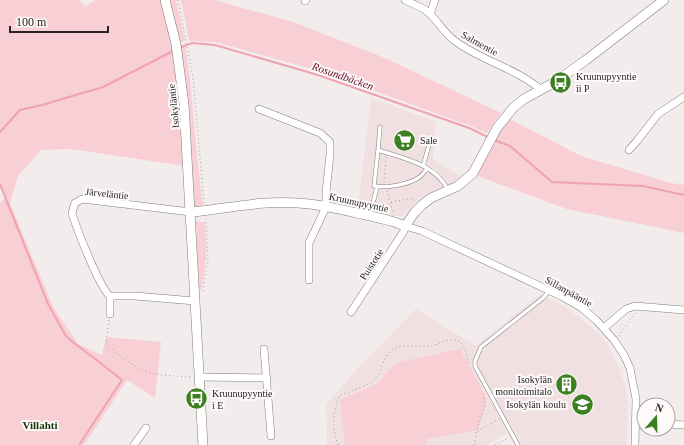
<svg xmlns="http://www.w3.org/2000/svg" width="684" height="445" viewBox="0 0 684 445" font-family="'Times New Roman',serif">
	<rect width="100%" height="100%" fill="#f3ecec"/>
	<path fill="#f1e0e2" d="M371 98 436 122 433 159 462 177 453 184 421 198 414 203 408 211 401 216H390L358 207Z
		M540 294 566 307 600 334 607 344 619 367 625 386 628 402 627 445H514L507 433 488 445H327L326 404 361 365 416 309 476 346Z"/>
	<path fill="#f7cfd4" d="M0 0H79L86 7 95 0H163L173 53 185 166 71 149 41 150 18 176 10 203 53 307 78 344 102 355 106 337 161 342 155 398 127 380 84 445H0V203L6 197 0 183Z
		M168 0H176L185 41 177 42Z
		M181 0H215L296 23 385 58 501 113 487 133 471 126 320 71 215 42 189 41Z
		M185 45 190 78 197 156 203 207 194 208 177 46Z
		M508 118 581 156 671 183 684 185V233L567 209 475 175Z
		M196 222H205C207 246 207 266 201 290L199 287Z
		M460 349 487 399 478 430 426 439V445H345L340 400 377 384 388 371 400 362Z"/>
	<g fill="none" stroke-linecap="round" stroke-linejoin="round">
		<path stroke="#f0a3af" stroke-width="2" d="M179 48 192 43 215 45 318 75 469 128 488 137
			M0 132 20 110 42 105 103 87 173 51
			M494 140 510 146 552 182 643 186 684 195
			M0 184 48 304 66 336 74 343 98 361 122 380 79 445"/>
		<defs>
			<path id="service" d="M380 127 378 150C402 158 436 164 448 190
				M378 150 374 186C387 188 407 185 418 178 422 176 424 172 427 169
				M423 166 429 145
				M370 215 377 187
				M518 445 475 366V361L481 347 543 298 549 291"/>
			<path id="minor" d="M405 0 424 9 430 14
				M435 0 430 14C439 23 445 34 455 41 482 61 515 68 540 89
				M305 1 306 0
				M259 109 320 133 330 142V155L326 192V207L309 243V280
				M629 150 637 141 658 114 684 97
				M191 212 82 199 75 203 72 213C76 227 100 289 110 296H135L195 301
				M351 312 404 231 405 226 422 231 561 296 582 308 596 320 614 340 624 355 630 368 636 399 635 445
				M110 314V296
				M604 328 626 309 635 306 684 310
				M264 349 271 436
				M200 377 267 378
				M636 422 644 423
				M668 424 684 425
				M134 445 146 428"/>
			<path id="tertiary" d="M165 0 176 44 184 104 203 445
				M191 212C226 209 262 200 298 203 319 204 340 209 361 214 376 217 391 220 405 226L415 212 422 205 431 198 458 186 473 173 497 128 513 108 524 99 555 82 586 60 664 0"/>
		</defs>
		<use href="#service" stroke="#837c7d" stroke-width="4.5"/>
		<use href="#minor" stroke="#837c7d" stroke-width="8"/>
		<use href="#tertiary" stroke="#837c7d" stroke-width="10"/>
		<path stroke="#a19b9c" stroke-width="1" stroke-dasharray="1 3" stroke-linecap="butt" d="M178 0 193 77 204 204
			M384 182 386 157
			M387 191 393 213
			M391 202 409 199 415 201
			M203 291 208 261 206 219
			M109 320 106 343C119 357 138 371 156 374 167 376 179 376 190 377
			M619 336 630 320 637 313
			M478 432 479 430 499 419
			M338 445C332 428 333 413 339 396 349 391 369 386 375 379 382 371 383 357 392 350 402 343 419 348 431 346 439 344 452 336 460 342 466 347 466 358 470 364
			M474 445 478 425 485 407 483 392
			M495 445 508 438"/>
		<use href="#service" stroke="#fff" stroke-width="3.5"/>
		<use href="#minor" stroke="#fff" stroke-width="7"/>
		<use href="#tertiary" stroke="#fff" stroke-width="9"/>
	</g>
	<defs>
		<symbol id="bus-disc" viewBox="-11 -11 22 22"><circle r="9.5" fill="#3d8022" stroke="#fefafa"/><path d="M-5-6H5V4H4V6H2V4H-2V6H-4V4H-5ZM-3.5-4V0h7V-4ZM-3.5 1.2v1.5H-2V1.2ZM2 1.2v1.5H3.5V1.2Z" fill="#fff"/></symbol>
		<symbol id="supermarket-disc" viewBox="-11 -11 22 22"><circle r="9.5" fill="#3d8022" stroke="#fefafa"/><path d="M-6-5.5h2.5l.6 2H6L4.5 2H-2.5L-4.4-4H-6ZM-1.5 3.2a1.3 1.3 0 1 0 .1 0ZM3 3.2a1.3 1.3 0 1 0 .1 0Z" fill="#fff"/></symbol>
		<symbol id="building-disc" viewBox="-11 -11 22 22"><circle r="9.5" fill="#3d8022" stroke="#fefafa"/><path d="M-4-6H4V6H1V3H-1V6H-4ZM-2.5-4.3h1.7v1.8h-1.7ZM.8-4.3h1.7v1.8H.8ZM-2.5-1h1.7V.8h-1.7ZM.8-1h1.7V.8H.8Z" fill="#fff"/></symbol>
		<symbol id="school-disc" viewBox="-11 -11 22 22"><circle r="9.5" fill="#3d8022" stroke="#fefafa"/><path d="M0-5L7-2L0 1L-7-2ZM-4 1L0 2.5L4 1V4Q0 6-4 4Z" fill="#fff"/></symbol>
	</defs>
	<g fill-rule="evenodd">
		<use href="#bus-disc" x="548" y="70" width="25" height="25"/>
		<use href="#supermarket-disc" x="392" y="128" width="25" height="25"/>
		<use href="#building-disc" x="554" y="372" width="25" height="25"/>
		<use href="#bus-disc" x="184" y="386" width="25" height="25"/>
		<use href="#school-disc" x="570" y="392" width="25" height="25"/>
	</g>
	<g text-anchor="middle" stroke-width="4" stroke-linejoin="round" paint-order="stroke">
		<g font-size="10" fill="#262324" stroke="#fefafa">
			<text transform="translate(480 43) rotate(29)" y="4">Salmentie</text>
			<text transform="translate(173 106) rotate(-96)" y="4">Isokyläntie</text>
			<text transform="translate(107 193) rotate(6)" y="4">Järveläntie</text>
			<text transform="translate(359 202) rotate(12)" y="4">Kruunupyyntie</text>
			<text transform="translate(371 264) rotate(-57)" y="4">Puistotie</text>
			<text transform="translate(569 291) rotate(29)" y="4">Sillanpääntie</text>
		</g>
		<g font-size="10" fill="#262324" stroke="#fefafa" text-anchor="start">
			<text x="576" y="80">Kruunupyyntie<tspan x="576" dy="12">ii P</tspan></text>
			<text x="420" y="144">Sale</text>
			<text x="552" y="383" text-anchor="end">Isokylän<tspan x="552" dy="12">monitoimitalo</tspan></text>
			<text x="212" y="397">Kruunupyyntie<tspan x="212" dy="12">i E</tspan></text>
			<text x="566" y="408" text-anchor="end">Isokylän koulu</text>
		</g>
		<g font-size="11" font-style="italic" fill="#620726" stroke="#fefafa">
			<text transform="translate(343 76) rotate(19)" y="4">Rosundbäcken</text>
		</g>
		<g font-size="11" font-weight="bold" fill="#163609" stroke="#fefafa">
			<text x="40" y="429">Villahti</text>
		</g>
	</g>
	<g transform="translate(656 417) rotate(20)"><circle r="19" fill="#fefafa" stroke="#a8a4a4"/>
	<path d="M0-3L7 15L0 10L-7 15Z" fill="#3d8022"/>
	<text y="-6" font-size="11" font-weight="bold" text-anchor="middle" fill="#262324">N</text>
	</g>
	<path d="M10 26v6h98v-6" fill="none" stroke="#262324" stroke-width="2"/>
	<text x="16" y="26" font-size="12" fill="#262324" stroke="#fefafa" stroke-width="3" paint-order="stroke">100 m</text>
</svg>
